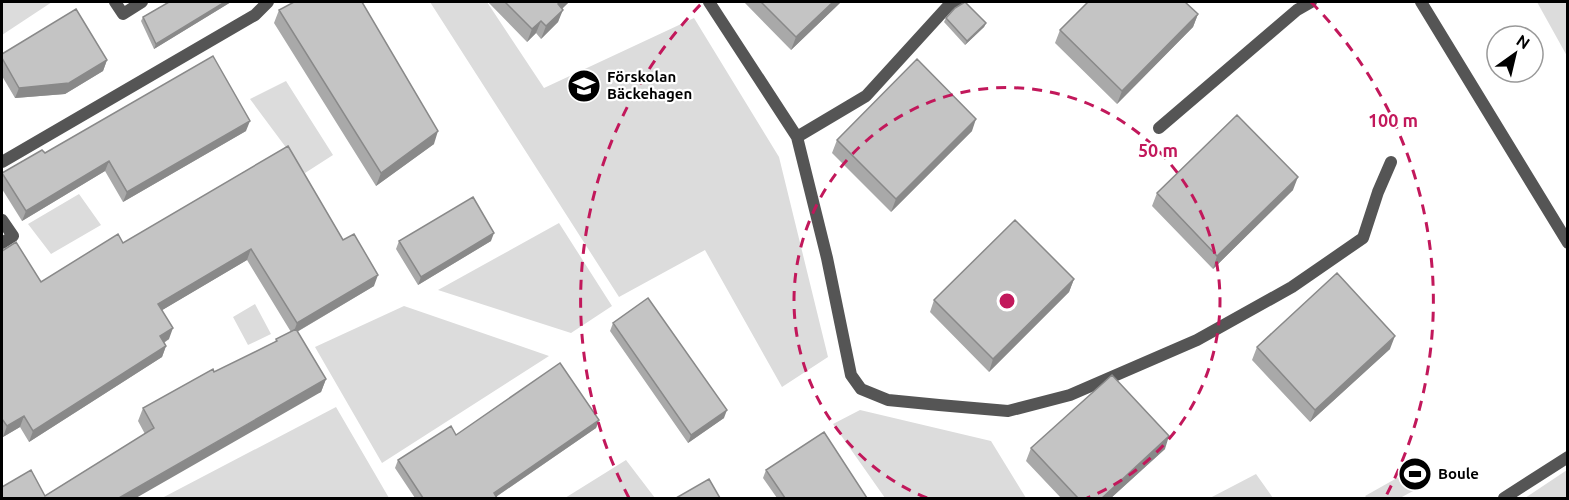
<svg xmlns="http://www.w3.org/2000/svg" width="1569" height="500" viewBox="0 0 1569 500" font-family="Ubuntu,sans-serif">
	<rect width="100%" height="100%" fill="#fff"/>
	<path fill="#dcdcdc" d="M2 2H52L2 35Z
		M430 2H487L544 88 694 18 779 157 828 357 782 387 705 250 619 297Z
		M1537 2H1567V56Z
		M286 81 333 155 305 173 250 99Z
		M79 194 101 225 51 254 28 224Z
		M559 223 612 306 571 333 438 290Z
		M255 304 271 334 248 345 233 317Z
		M404 306 549 356 382 463 315 347Z
		M336 407 389 498H162Z
		M860 410 991 441 1026 498H885L833 424Z
		M626 460 655 498H565Z
		M1420 465 1430 482 1400 498H1367L1365 496Z
		M1567 470V498H1525Z
		M1256 474 1273 498H1210Z"/>
	<g fill="none" stroke-linecap="round" stroke-linejoin="round">
		<path stroke="#555" stroke-width="12" d="M115 2 123 14 142 2
			M709 2 797 137 827 258 851 375 861 389 888 400 939 405 1008 411 1070 395 1197 340 1292 287 1363 238 1378 192 1391 162
			M1159 128 1297 10 1311 2
			M797 137 866 96 949 5 957 2
			M2 162 255 15 268 2
			M2 220 13 236 2 243"/>
		<path stroke="#555" stroke-width="12" d="M1504 498 1568 457"/>
		<path stroke="#555" stroke-width="12" d="M1421 2 1568 243"/>
	</g>
	<path fill="#a9a9a9" d="M169 2H231L154 49 141 21 143 17Z
		M488 2H569L562 9 558 22 541 39 536 33 527 42Z
		M744 2H841L791 50Z
		M279 10 434 144 376 186 274 23Z
		M1198 14 1193 27 1117 104 1055 43 1060 30Z
		M946 18 986 23 984 27 965 45 944 22Z
		M2 54 107 60 103 71 65 94 15 98 2 76Z
		M246 131 123 202 105 171 22 221 2 189V173L45 153Z
		M972 131 891 212 832 153 837 140Z
		M1293 190 1213 269 1152 206 1157 193Z
		M343 240 374 286 297 332 326 379 321 392 45 496 145 434 138 421 143 408 275 342 276 339 291 332 247 260 162 310 169 339 164 343 166 346 162 357 29 442 20 427 3 437 2 435V251L41 282 123 243Z
		M399 241H491L418 285 396 249Z
		M1074 279 1069 292 989 372 930 312 934 300Z
		M613 323 724 418 688 443 610 331Z
		M1257 347 1390 349 1310 422 1252 360Z
		M599 420 596 428 496 497 497 498H415L395 468 398 460 456 435Z
		M1031 448 1165 449 1111 498H1061L1026 461Z
		M766 470 867 498H777L763 478Z"/>
	<path fill="#898989" d="M225 2H231L154 49 156 44Z
		M561 2H569L553 17 558 4Z
		M833 2H841L791 50 796 37Z
		M563 10 558 22 541 39 546 26Z
		M1198 14 1193 27 1117 104 1122 91Z
		M541 21 536 33 527 42 532 29Z
		M986 23 984 27 965 45 967 41Z
		M107 60 103 71 65 94 15 98 19 88Z
		M976 119 972 131 891 212 896 199Z
		M250 121 246 131 123 202 127 192Z
		M438 131 434 144 376 186 381 173Z
		M109 161 105 171 22 221 26 211Z
		M1298 177 1293 190 1213 269 1217 256Z
		M494 233 491 241 418 285 421 277Z
		M251 249 247 260 154 315 158 304Z
		M378 275 374 286 293 334 297 323Z
		M1074 279 1069 292 989 372 993 359Z
		M173 328 169 339 156 347 160 336Z
		M1395 336 1390 349 1310 422 1315 410Z
		M166 346 162 357 29 442 33 431Z
		M326 379 321 392 136 498H119Z
		M727 410 724 418 688 443 691 435Z
		M24 416 20 427 3 437 7 426Z
		M599 420 596 428 494 498V493Z
		M1169 436 1165 449 1111 498H1102Z"/>
	<path fill="#c4c4c4" stroke="#898989" stroke-width="1.5" d="M169 2H225L156 44 143 17Z
		M294 2H362L438 131 381 173 279 10Z
		M505 2H561L558 4 563 10 546 26 541 21 532 29Z
		M761 2H833L796 37Z
		M965 2 986 23 967 41 946 18 955 8Z
		M1088 2H1185L1198 14 1122 91 1060 30Z
		M76 9 107 60 69 83 19 88 2 58V54Z
		M213 56 250 121 127 192 109 161 26 211 2 173 42 150 45 153Z
		M917 59 976 119 896 199 837 140Z
		M1237 115 1298 177 1217 256 1157 193Z
		M288 146 343 240 354 234 378 275 297 323 251 249 158 304 173 328 160 336 166 346 33 431 24 416 7 426 2 419V251L16 242 41 282 118 234 123 243Z
		M473 197 494 233 421 277 399 241Z
		M1015 220 1074 279 993 359 934 300Z
		M1337 273 1395 336 1315 410 1257 347Z
		M648 298 727 410 691 435 613 323Z
		M296 329 326 379 119 498H2V487L31 470 45 496 154 428 143 408 213 369 214 372 277 341 276 339Z
		M560 363 599 420 494 493 497 498H423L398 460 451 426 456 435Z
		M1112 375 1169 436 1102 498H1078L1031 448Z
		M824 432 867 498H785L766 470Z
		M709 479 720 498H676Z"/>
	<g fill="none" stroke="#c2185b" stroke-width="3" stroke-dasharray="10 8">
		<path d="M927 498A213 213 0 1 1 1087 498"/>
		<path d="M629 498A426 426 0 0 1 703 2M1311 2A426 426 0 0 1 1385 498"/>
	</g>
	<defs>
		<symbol id="school-disc" viewBox="-11 -11 22 22"><circle r="9.5" fill="#000" stroke="#fff"/><path d="M0-5L7-2L0 1L-7-2ZM-4 1L0 2.5L4 1V4Q0 6-4 4Z" fill="#fff"/></symbol>
		<symbol id="stadium-disc" viewBox="-11 -11 22 22"><circle r="9.5" fill="#000" stroke="#fff"/><path d="M0-5a6.5 5 0 1 0 0 10a6.5 5 0 1 0 0-10ZM-3.5-1.8h7v3.6h-7Z" fill="#fff"/></symbol>
	</defs>
	<g fill-rule="evenodd">
		<use href="#school-disc" x="565" y="67" width="38" height="38"/>
		<use href="#stadium-disc" x="1396" y="455" width="38" height="38"/>
	</g>
	<g text-anchor="middle" stroke-width="4.5" stroke-linejoin="round" paint-order="stroke">
		<g font-size="15" font-weight="bold" fill="#000" stroke="#fff" text-anchor="start">
			<text x="607" y="82">Förskolan<tspan x="607" dy="17">Bäckehagen</tspan></text>
			<text x="1438" y="479">Boule</text>
		</g>
	</g>
	<circle cx="1007" cy="301" r="9" fill="#c2185b" stroke="#fff" stroke-width="3"/>
	<g font-size="18" text-anchor="middle" font-weight="bold" fill="#c2185b" stroke="#fff" stroke-width="4.5" stroke-linejoin="round" paint-order="stroke">
		<text x="1393" y="127">100 m</text>
		<text x="1158" y="157">50 m</text>
	</g>
	<rect width="1569" height="500" fill="none" stroke="#000000" stroke-width="6"/>
	<g transform="translate(1515 54) rotate(34)"><circle r="28" fill="#ffffff" stroke="#999999" stroke-width="1.5"/>
	<path d="M0-4.5L10 22L0 15L-10 22Z" fill="#000000"/>
	<text y="-9" font-size="16" font-weight="bold" text-anchor="middle" fill="#000000">N</text>
	</g>
</svg>
